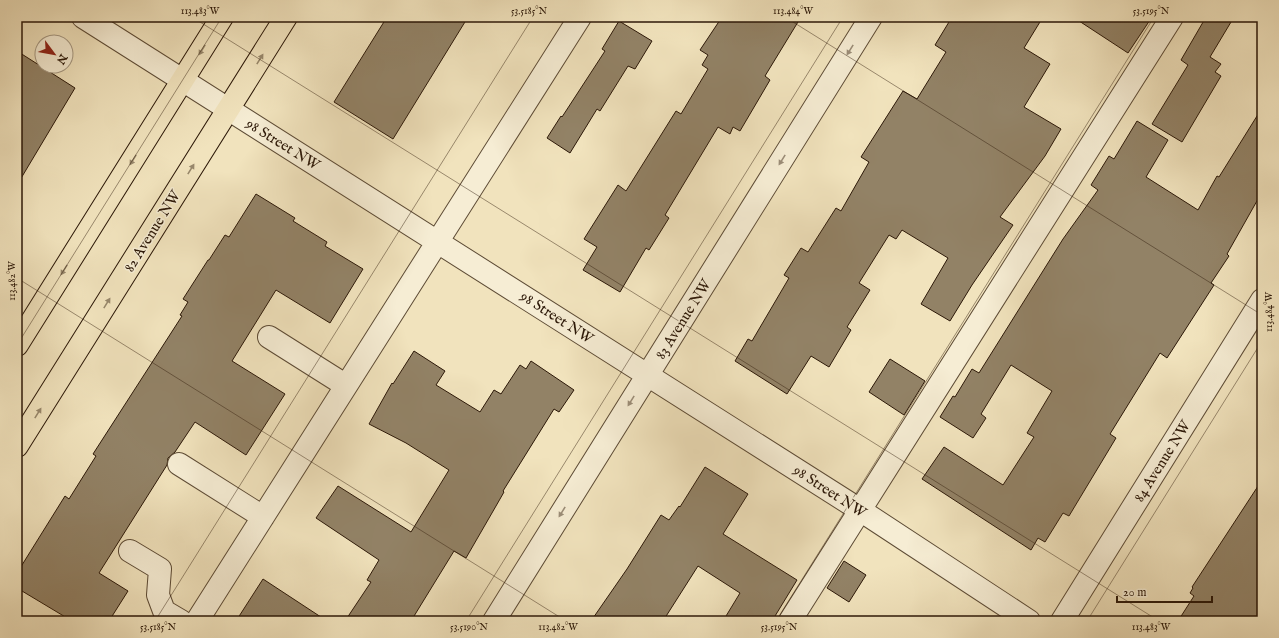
<svg xmlns="http://www.w3.org/2000/svg" width="1279" height="638" viewBox="0 0 1279 638" font-family="'IM FELL English',serif">
	<rect width="100%" height="100%" fill="#f1e3bd"/>
	<filter id="stains"><feTurbulence type="fractalNoise" baseFrequency=".005" numOctaves="4"/><feColorMatrix values="0 0 0 0 .2 0 0 0 0 .09 0 0 0 0 .02 0 0 0 .5 -.17"/></filter>
	<radialGradient id="worn" r=".72"><stop offset=".6" stop-color="#630" stop-opacity="0"/><stop offset="1" stop-color="#630" stop-opacity=".3"/></radialGradient>
	<path fill="#928266" stroke="#2c1808" d="M387 17H468L393 139 334 102Z
		M722 17H801L765 76 770 80 740 131 733 127 730 134 718 127 665 215 669 218 649 250 646 248 620 292 583 270 597 247 584 239 618 185 626 191 676 111 681 114 708 69 702 65 708 55 700 50Z
		M952 17H1043L1024 48 1050 64 1024 107 1061 129 1045 156 1000 217 1013 225 972 285 950 321 921 304 948 258 902 230 896 239 889 235 859 283 870 290 847 327 851 330 829 367 811 356 787 394 735 361 748 339 752 341 789 278 784 275 801 248 808 252 836 208 841 211 869 162 861 157 903 91 917 99 946 52 935 45Z
		M1073 17H1152L1128 53Z
		M1206 17H1234L1210 57 1221 64 1215 72 1221 76 1182 142 1152 124 1188 65 1181 60Z
		M619 21 652 41 635 69 628 66 600 111 597 109 570 153 547 138 561 116 562 117 605 51 602 49Z
		M17 51 75 88 17 185Z
		M1262 108V192L1227 254 1229 256 1211 283 1214 285 1167 358 1160 353 1110 434 1116 438 1069 516 1063 513 1045 542 1038 538 1031 550 922 479 944 447 1003 485 1034 437 1027 433 1052 391 1011 365 981 414 986 418 973 438 940 417 953 396 955 397 972 369 979 373 1063 239 1098 190 1091 185 1109 156 1114 159 1137 121 1168 140 1146 177 1198 210 1217 176 1219 177Z
		M256 194 295 218 293 221 327 242 325 246 363 269 330 323 276 290 232 361 285 394 246 455 195 422 175 452 168 458 167 465 99 573 128 591 109 621H72L17 588V573L65 496 69 499 96 456 93 454 182 316 180 315 188 302 183 299 208 260H209L225 235 229 237Z
		M414 351 445 371 436 385 480 412 494 390 501 394 520 365 526 369 531 361 574 390 559 412 554 409 503 491 504 492 496 506 466 558 454 551 411 621H345L371 582 367 580 379 560 316 518 338 486 411 532 449 470 406 443 369 424 392 383 393 384Z
		M890 359 925 381 904 415 869 392Z
		M705 467 748 494 723 534 797 580 772 621H723L740 593 698 566 663 621H591L627 569 661 515 669 520 679 506 680 507Z
		M1262 480V621H1178L1194 596 1190 593 1193 588 1192 587Z
		M844 561 866 575 849 602 827 588Z
		M263 579 327 621H236Z"/>
	<g fill="none" stroke-linecap="round" stroke-linejoin="round">
		<defs>
			<path id="minor" d="M83 17 860 510 1029 621
				M269 337 345 385
				M179 464 263 517
				M130 551 160 569 158 595 164 611 181 621
				M197 621C324 419 453 219 580 17
				M494 621 871 17
				M790 621 1172 17
				M1062 621 1262 300"/>
			<path id="major" d="M17 345 222 17
				M17 446 286 17"/>
		</defs>
		<use href="#minor" stroke="#5d4b35" stroke-width="24"/>
		<use href="#major" stroke="#2c1808" stroke-width="24"/>
		<use href="#minor" stroke="#f6edd4" stroke-width="22"/>
		<use href="#major" stroke="#f1e3bd" stroke-width="22"/>
	</g>
	<defs><path id="oneway-solid" d="M-6-.8H1V-3.2L6.5 0L1 3.2V.8H-6Z"/></defs>
	<g fill="#98886c">
		<use href="#oneway-solid" transform="translate(202 50) rotate(122)"/>
		<use href="#oneway-solid" transform="translate(260 59) rotate(-58)"/>
		<use href="#oneway-solid" transform="translate(133 160) rotate(122)"/>
		<use href="#oneway-solid" transform="translate(191 169) rotate(-58)"/>
		<use href="#oneway-solid" transform="translate(64 270) rotate(122)"/>
		<use href="#oneway-solid" transform="translate(107 303) rotate(-58)"/>
		<use href="#oneway-solid" transform="translate(38 413) rotate(-58)"/>
	</g>
	<g fill="#9b8d78">
		<use href="#oneway-solid" transform="translate(850 50) rotate(122)"/>
		<use href="#oneway-solid" transform="translate(782 160) rotate(122)"/>
		<use href="#oneway-solid" transform="translate(631 401) rotate(122)"/>
		<use href="#oneway-solid" transform="translate(562 512) rotate(122)"/>
	</g>
	<path fill="none" stroke="#2c1808" stroke-width="1" stroke-opacity="0.45" d="M192 17 1159 621M785 17 1262 315M17 278 566 621M17 345 222 17M155 621 533 17M466 621 843 17M776 621 1154 17M1087 621 1262 341"/>
	<g text-anchor="middle" stroke-width="3" stroke-linejoin="round" paint-order="stroke">
		<g font-size="15" fill="#2c1808" stroke="#f6edd4">
			<text transform="translate(283 144) rotate(32)" y="5">98 Street NW</text>
			<text transform="translate(152 231) rotate(-58)" y="5">82 Avenue NW</text>
			<text transform="translate(557 317) rotate(33)" y="5">98 Street NW</text>
			<text transform="translate(683 319) rotate(-58)" y="5">83 Avenue NW</text>
			<text transform="translate(1162 461) rotate(-58)" y="5">84 Avenue NW</text>
			<text transform="translate(830 491) rotate(33)" y="5">98 Street NW</text>
		</g>
	</g>
	<rect width="1279" height="638" fill="none" stroke="#f1e3bd" stroke-width="44"/>
	<g transform="translate(54 54) rotate(122)"><circle r="19" fill="#f6edd4" stroke="#a59882"/>
	<path d="M0-3L7 15L0 10L-7 15Z" fill="#8f2418"/>
	<text y="-6" font-size="11" font-weight="bold" text-anchor="middle" fill="#2c1808">N</text>
	</g>
	<path d="M1117 596v6h95v-6" fill="none" stroke="#2c1808" stroke-width="2"/>
	<text x="1123" y="596" font-size="12" fill="#2c1808" stroke="#f6edd4" stroke-width="3" paint-order="stroke">20 m</text>
	<rect x="22" y="22" width="1235" height="594" fill="none" stroke="#2c1808" stroke-width="1.5"/>
	<g font-size="10" text-anchor="middle" fill="#2c1808">
		<text x="200" y="14">113.483°W</text>
		<text x="529" y="14">53.5185°N</text>
		<text x="793" y="14">113.484°W</text>
		<text x="1151" y="14">53.5195°N</text>
		<text transform="translate(11 281) rotate(-90)" y="4">113.482°W</text>
		<text transform="translate(1268 312) rotate(-90)" y="4">113.484°W</text>
		<text x="158" y="630">53.5185°N</text>
		<text x="469" y="630">53.5190°N</text>
		<text x="558" y="630">113.482°W</text>
		<text x="779" y="630">53.5195°N</text>
		<text x="1151" y="630">113.483°W</text>
	</g>
	<rect width="100%" height="100%" filter="url(#stains)"/>
	<rect width="100%" height="100%" fill="url(#worn)"/>
</svg>
